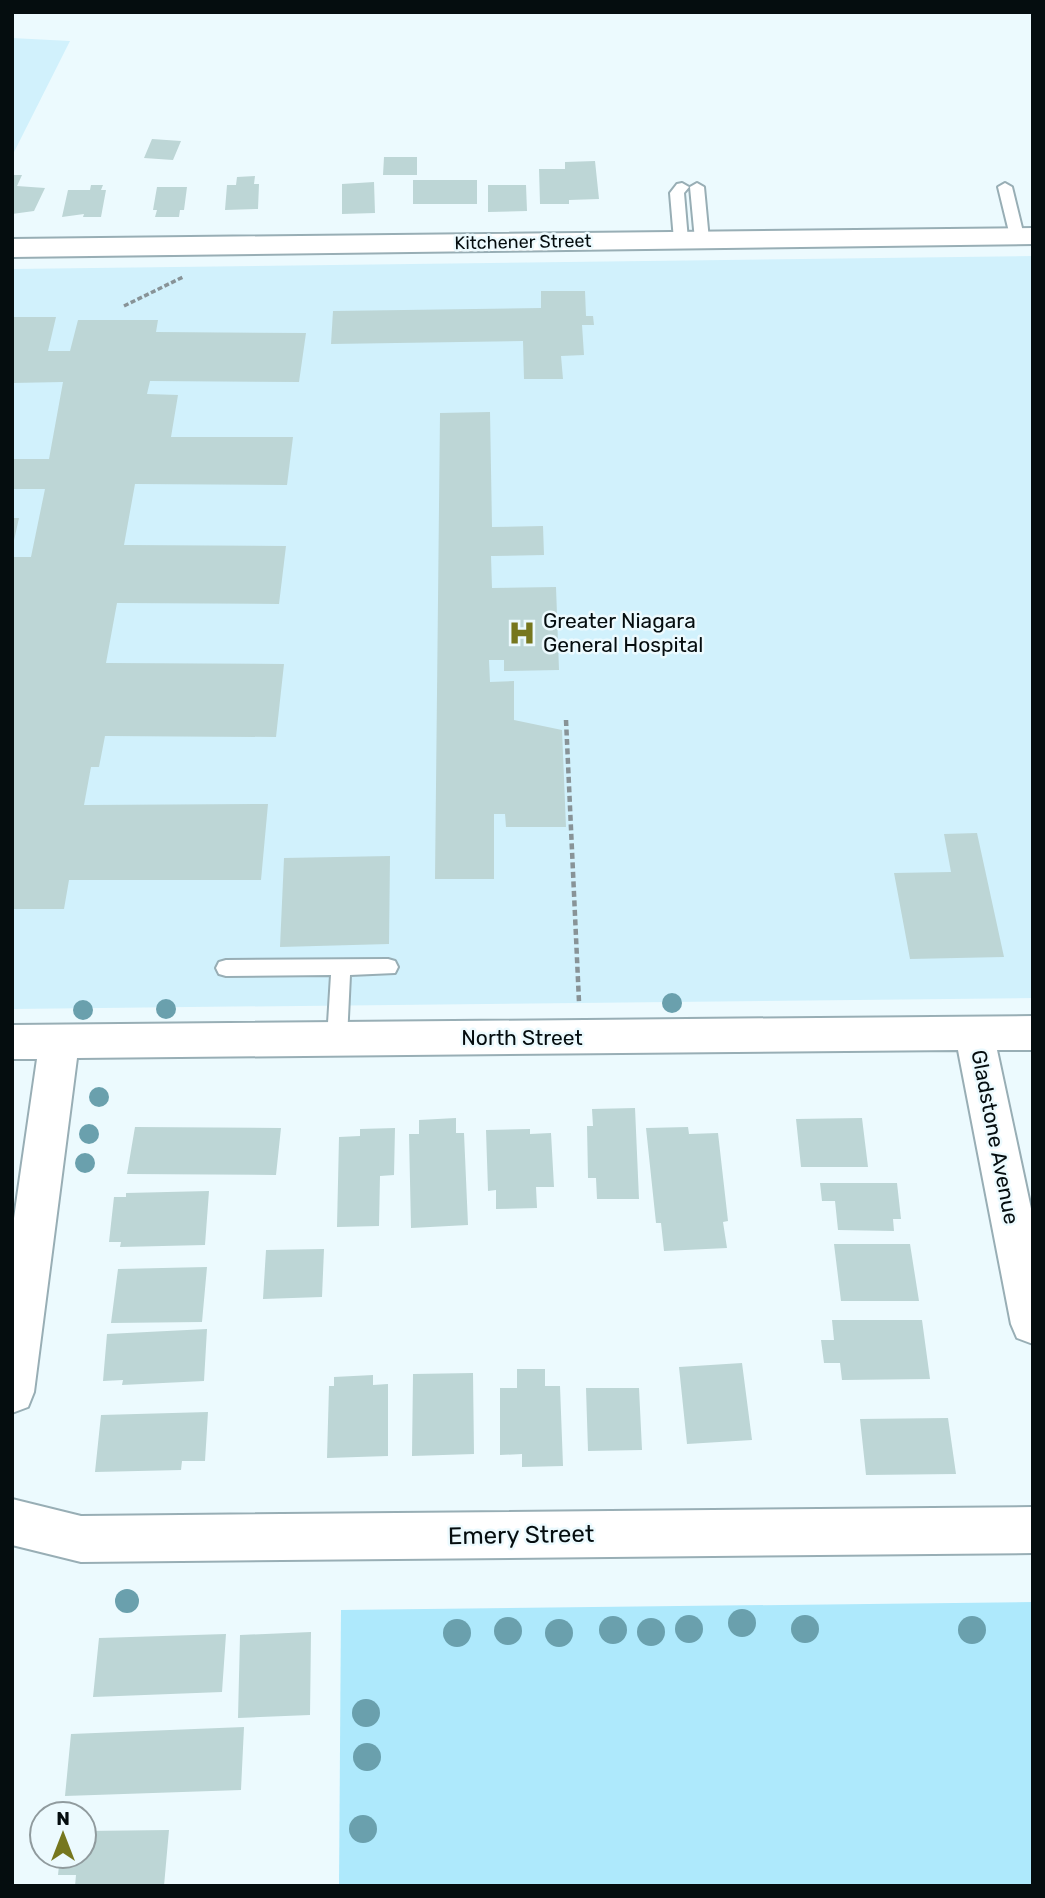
<svg xmlns="http://www.w3.org/2000/svg" width="1045" height="1898" viewBox="0 0 1045 1898" font-family="Rubik,sans-serif">
	<rect width="100%" height="100%" fill="#ecfafe"/>
	<path fill="#d1f1fc" d="M12 38 70 41 12 156Z
		M1033 256V998L12 1009V269Z"/>
	<path fill="#aee9fc" d="M1033 1602V1886H339L341 1610Z"/>
	<path fill="#bdd6d6" d="M152 139 181 141 173 160 144 158Z
		M384 157H417V175H383Z
		M595 161 599 199 569 200V204H540L539 169H565V162Z
		M12 175H22L17 186 45 188 34 211 12 214Z
		M255 176 254 184H259L258 209 225 210 227 185H236L237 177Z
		M413 180H477V204H413Z
		M374 182 375 213 342 214V184Z
		M91 185H103L101 190H106L101 217H83L84 214 62 217 68 190H90Z
		M488 185H526L527 211 488 212Z
		M157 187H187L184 210H180L179 217H155L157 210H153Z
		M541 291H585L586 316H593L594 325H582L584 355 561 356 563 379H524L523 341 331 344 333 311 541 308Z
		M12 317H56L48 351H70L78 320H158L156 332 306 333 299 382 150 381 147 394 178 395 171 437H293L287 485 135 484 124 545 286 546 279 604 117 603 106 663 284 664 276 737 105 736 99 767H91L84 805 268 804 261 880H69L64 909H12V557H31L45 489H12V459H49L63 382 12 383Z
		M490 412 492 527 543 526 544 555 491 556 492 588 556 587 559 670 504 671V660H489L490 682 514 681V720L562 730 566 827H506L505 814H494V879H435L440 413Z
		M12 518H19L13 545H12Z
		M977 833 1004 957 910 959 894 873 951 872 944 834Z
		M390 856 389 944 280 947 284 858Z
		M635 1108 639 1199H597L596 1178H588L587 1126H593L592 1109Z
		M456 1118V1133H464L468 1225 411 1228 409 1134H419V1120Z
		M862 1118 868 1167H801L796 1119Z
		M135 1127 281 1128 276 1175 127 1174Z
		M688 1127 689 1134 718 1133 728 1221 723 1222 727 1248 664 1251 661 1223H656L646 1128Z
		M395 1128 394 1175 380 1176 379 1226 337 1227 339 1137 360 1136V1129Z
		M530 1129V1134L551 1133 554 1187H536L537 1208 496 1209V1190L488 1191 486 1130Z
		M820 1183H897L901 1219H893L894 1231 838 1230 835 1201H822Z
		M209 1191 205 1245 120 1247 121 1242H109L114 1197H126V1193Z
		M834 1244H910L919 1301H841Z
		M324 1249 322 1297 263 1299 266 1250Z
		M207 1267 202 1322 111 1323 118 1269Z
		M832 1320H922L930 1379 842 1380 840 1363H824L821 1340H834Z
		M207 1329 204 1381 122 1385 123 1380 103 1381 107 1334Z
		M742 1363 752 1440 687 1444 679 1367Z
		M517 1369H545V1386H560L563 1466 522 1467V1454L500 1455V1388H517Z
		M473 1373 474 1454 412 1456 413 1374Z
		M373 1375V1385L388 1384V1456L327 1458 329 1386H334V1377Z
		M586 1388H639L642 1450 588 1451Z
		M208 1412 205 1461H182L181 1470 95 1472 101 1415Z
		M948 1418 956 1474 866 1475 860 1419Z
		M311 1632 310 1715 238 1718 240 1635Z
		M226 1634 222 1692 93 1697 99 1638Z
		M244 1727 241 1790 65 1796 71 1734Z
		M169 1830 164 1886H75L76 1875H58L60 1856H84V1831Z"/>
	<g fill="none" stroke-linecap="round" stroke-linejoin="round">
		<defs>
			<path id="lane" d="M682 183 689 187 684 193 688 240 681 244 674 240 670 193 677 184Z
				M697 183 704 187 709 240 702 244 695 240 690 187Z
				M1005 183 1012 187 1024 236 1022 239H1012L1010 236 998 187Z
				M388 959 395 961 398 967 395 973 350 975 347 1039 344 1045 337 1047 330 1045 327 1039 331 975 226 976 219 974 216 968 219 962 226 960Z"/>
			<path id="street" d="M1033 228V244L12 257V239Z
				M1033 1016V1050H997L1033 1218V1344L1017 1338 1011 1324 958 1050 77 1058 34 1392 28 1407 12 1413V1232L37 1059H12V1025Z
				M12 1499 81 1516 1033 1507V1553L81 1562 12 1545Z"/>
		</defs>
		<use href="#lane" stroke="#98aeb5" stroke-width="4"/>
		<use href="#street" stroke="#98aeb5" stroke-width="4"/>
		<path stroke="#889397" stroke-width="3.5" stroke-dasharray="5 2.5" stroke-linecap="butt" d="M124 306 183 277"/>
		<path stroke="#889397" stroke-width="4.5" stroke-dasharray="6 3.5" stroke-linecap="butt" d="M566 720 579 1002"/>
		<use href="#lane" fill="#fff" fill-rule="evenodd"/>
		<use href="#street" fill="#fff" fill-rule="evenodd"/>
	</g>
	<g fill="#6aa0ad">
		<circle cx="672" cy="1003" r="10"/>
		<circle cx="166" cy="1009" r="10"/>
		<circle cx="83" cy="1010" r="10"/>
		<circle cx="99" cy="1097" r="10"/>
		<circle cx="89" cy="1134" r="10"/>
		<circle cx="85" cy="1163" r="10"/>
		<circle cx="127" cy="1601" r="12"/>
		<circle cx="742" cy="1623" r="14"/>
		<circle cx="689" cy="1629" r="14"/>
		<circle cx="805" cy="1629" r="14"/>
		<circle cx="613" cy="1630" r="14"/>
		<circle cx="972" cy="1630" r="14"/>
		<circle cx="508" cy="1631" r="14"/>
		<circle cx="651" cy="1632" r="14"/>
		<circle cx="457" cy="1633" r="14"/>
		<circle cx="559" cy="1633" r="14"/>
		<circle cx="366" cy="1713" r="14"/>
		<circle cx="367" cy="1757" r="14"/>
		<circle cx="363" cy="1829" r="14"/>
	</g>
	<defs>
		<symbol id="hospital-bare" viewBox="-9 -9 18 18"><path d="M-5-5h3v3.5h4V-5h3V5h-3V1.5h-4V5h-3Z" fill="#76771e" stroke="#ecfafe" stroke-width="2.5" paint-order="stroke"/></symbol>
	</defs>
	<g fill-rule="evenodd">
		<use href="#hospital-bare" x="503" y="614" width="38" height="38"/>
	</g>
	<g text-anchor="middle" stroke-width="5" stroke-linejoin="round" paint-order="stroke">
		<g font-size="18" fill="#050d0f" stroke="#ecfafe">
			<text transform="translate(523 242) rotate(-1)" y="6">Kitchener Street</text>
		</g>
		<g font-size="21" fill="#050d0f" stroke="#ecfafe" text-anchor="start">
			<text x="543" y="628">Greater Niagara<tspan x="543" dy="24">General Hospital</tspan></text>
		</g>
		<g font-size="21" fill="#050d0f" stroke="#ecfafe">
			<text x="522" y="1045">North Street</text>
			<text transform="translate(995 1137) rotate(79)" y="7">Gladstone Avenue</text>
		</g>
		<g font-size="24" fill="#050d0f" stroke="#ecfafe">
			<text transform="translate(521 1535) rotate(-1)" y="8">Emery Street</text>
		</g>
	</g>
	<rect width="1045" height="1898" fill="none" stroke="#050d0f" stroke-width="28"/>
	<g transform="translate(63 1835)"><circle r="33" fill="#ecfafe" stroke="#909b9e" stroke-width="2"/>
	<path d="M0-5L12 26L0 18L-12 26Z" fill="#76771e"/>
	<text y="-10" font-size="19" font-weight="bold" text-anchor="middle" fill="#050d0f">N</text>
	</g>
</svg>
